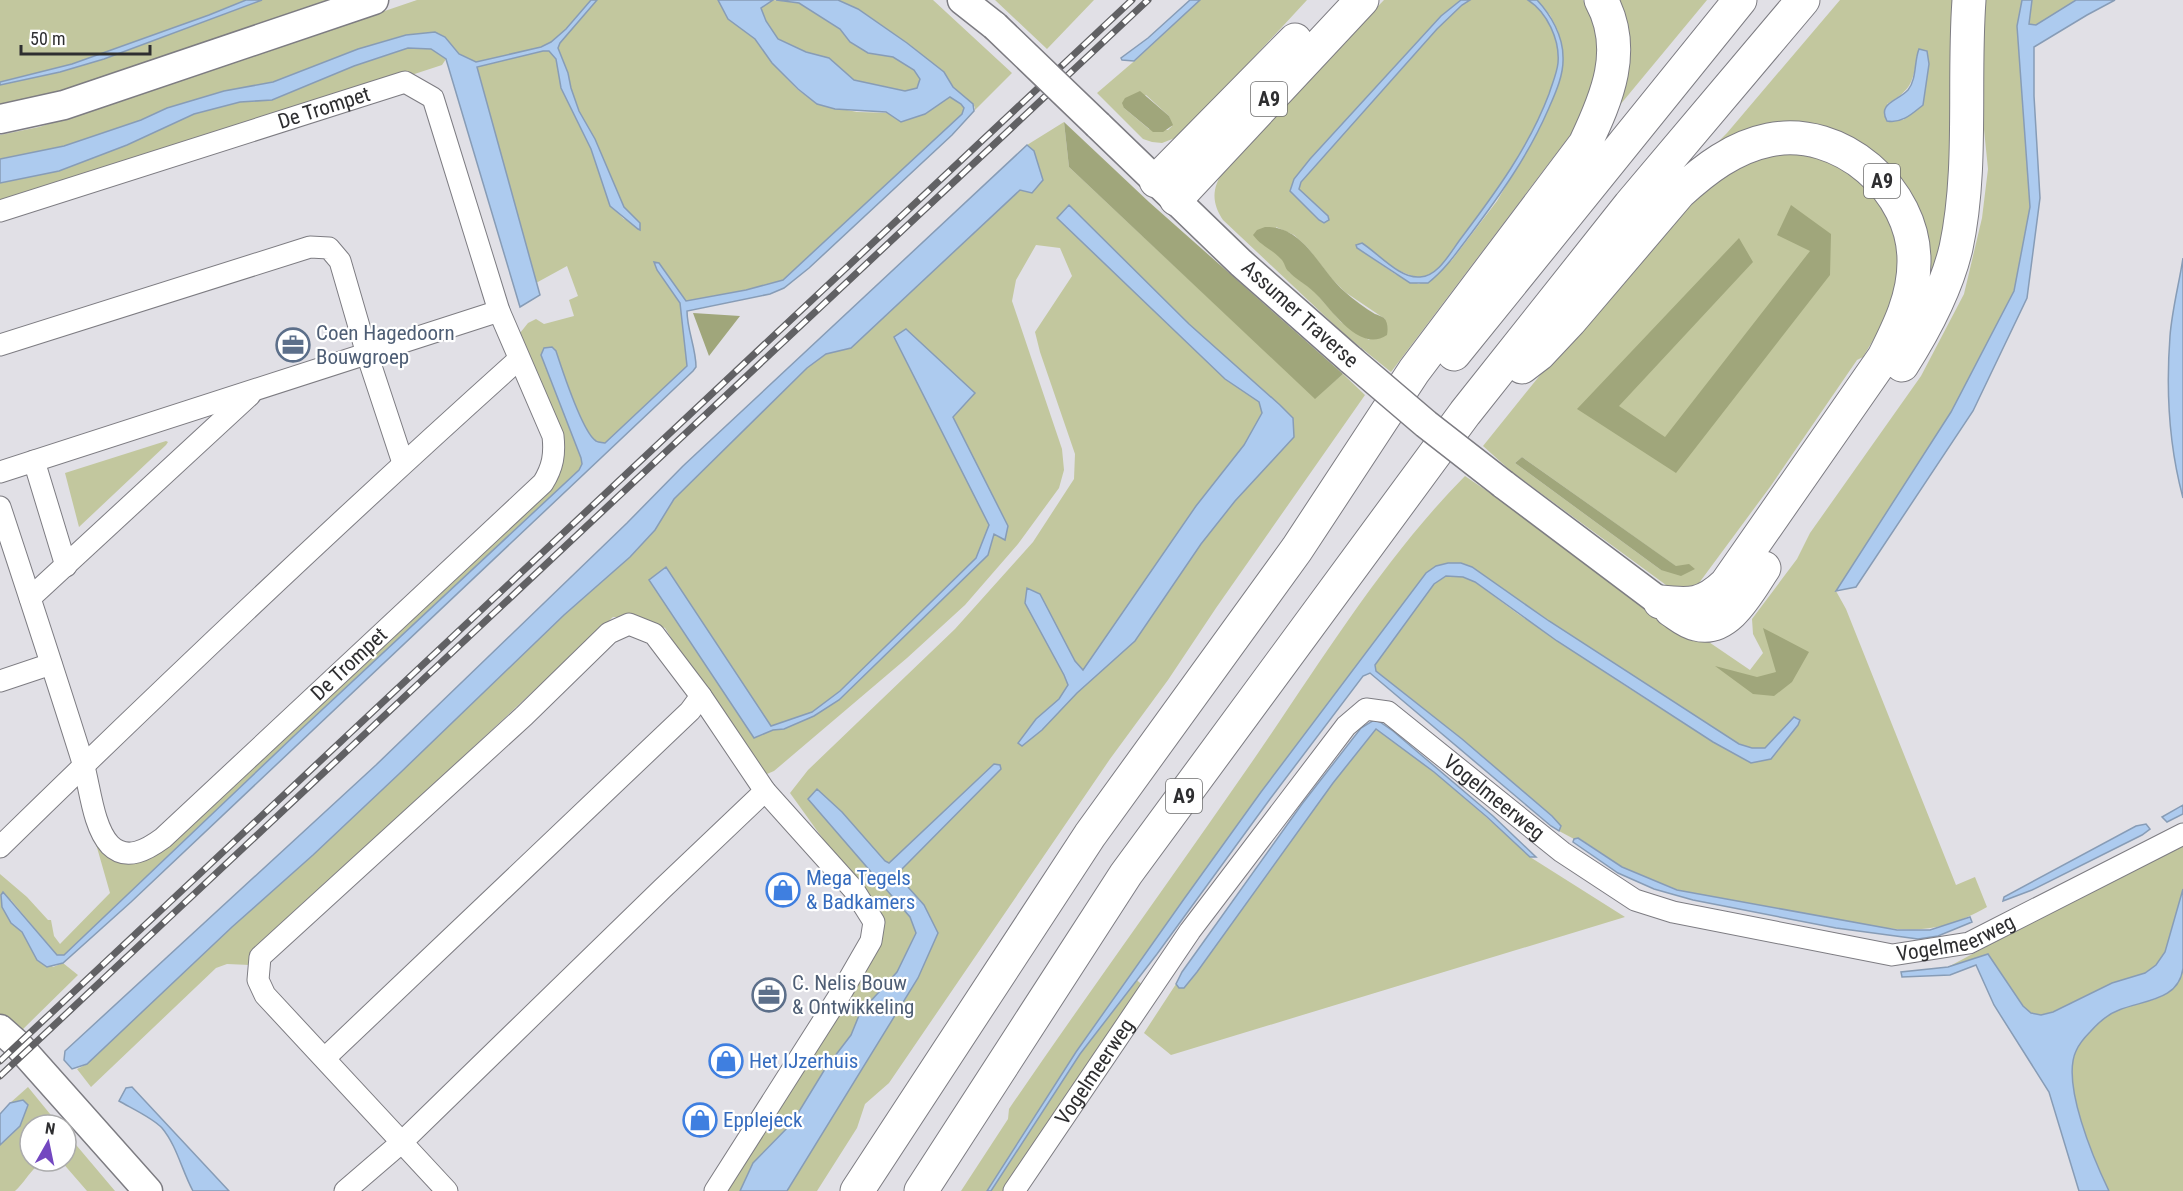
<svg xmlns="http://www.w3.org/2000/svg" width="2183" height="1191" viewBox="0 0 2183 1191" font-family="'Roboto Condensed',sans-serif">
	<rect width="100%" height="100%" fill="#e1e0e6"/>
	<path fill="#c2c79e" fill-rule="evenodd" d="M0 0H246L209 15 72 64 0 82Z
		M262 0H328L325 6 87 87 0 106V85L60 72 104 59Z
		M417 0H591L566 29 551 42 541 47 476 62 459 54 445 37 435 32 406 35 358 49 273 82 224 91 167 108 141 120 64 146 0 159V135L39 127 111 104Z
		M597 0H718L728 19 755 39 772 63 797 89 817 104 857 112 925 114 950 97 961 104 964 108 962 114 955 122 783 280 746 290 686 301 659 263 657 270 680 303 687 366 605 444C605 443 597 441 596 441 582 431 562 369 556 351L541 355 581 458 582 464 579 470 294 736 64 955H57L11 900 2 907 11 923 22 932 32 951 53 967 63 963 78 975 19 1033 0 1015V874L27 897 48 920H51L54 936 60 944 110 893 96 844C115 860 136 869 158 854L558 477 564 455 563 444 520 333 528 323 536 319 544 324 574 316 569 300 578 296 567 266 536 283 477 67 543 51 549 50 554 54 558 64 561 88 591 149 610 206 624 219 640 223 624 207 620 198 595 139 579 111 571 88 568 73 558 48 560 43Z
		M773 0 799 3 840 29 850 42 868 53 893 57 914 70 920 79 917 88 905 91 854 80 829 58 806 52 778 39 766 21 761 8Z
		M838 0H933L1012 73 974 111 975 107 953 87 944 72 907 43 858 9Z
		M995 0H1094L1047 49Z
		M1200 0H1307L1205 110 1175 138 1162 143 1152 142 1143 139 1097 93 1139 57ZM1146 95 1169 116 1172 126 1168 130 1149 129 1124 108Z
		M1384 0H1461L1441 16 1310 159 1291 186 1328 216 1299 189 1301 182 1437 29 1462 5 1470 0H1528C1547 12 1560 40 1558 63 1557 74 1552 85 1549 94 1530 146 1497 191 1464 235 1453 249 1441 273 1423 277 1410 280 1371 255 1357 248L1395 274 1419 284 1452 260 1497 201 1540 128 1563 58 1558 31 1550 15 1537 0H1583C1598 24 1601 60 1593 87 1588 101 1580 116 1574 130L1391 372 1344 334 1223 220C1217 211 1213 201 1215 190 1219 171 1237 155 1250 141 1292 92 1339 47 1384 0ZM1276 227 1294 235 1307 247 1332 279 1345 292 1385 319 1369 340 1341 322 1314 291 1289 272 1283 260Z
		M1613 0H1707L1605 123Z
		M1840 0H1959L1952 229 1919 312 1925 278 1852 143 1698 162 1727 133ZM1917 56 1923 105 1903 120 1887 104C1911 90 1913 83 1917 56Z
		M1982 0H2022L2017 26 2030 207 2014 291 1951 412 1836 591 1846 609 1956 885 1975 877 1987 907C1944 931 1918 933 1869 926L1677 890 1622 867 1579 838 1574 839 1559 831 1561 826 1552 816 1462 739 1376 671 1375 665 1434 584 1446 576 1463 577 1475 582 1518 614 1624 685 1713 742 1751 763 1779 750 1800 720 1777 736 1765 748H1752L1739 744 1549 621 1472 567C1455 561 1441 563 1426 573L1249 809 1131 975 1147 989 1007 1191H961L1008 1119 1009 1109C1090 990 1175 874 1256 756 1322 660 1384 558 1465 476L1750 670 1763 653 1753 634 1752 619 1797 559 1810 533 1921 376 1964 294 1982 218 1988 169 1981 100Z
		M2032 0H2076L2037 25H2029Z
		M408 48 431 49 446 59 442 65 142 163 0 205V183L59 171 127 145 194 114 240 102 272 100 354 66Z
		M1064 122 1069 167 1315 398 1343 374 1365 395 1216 608 1168 680 1110 759 889 1083 865 1104 857 1128 817 1191H787L918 978 938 933 924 905 899 877V872L902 868 893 861 889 863 885 862 842 812 817 790 808 799 910 917 916 932 897 972 860 1013 851 1035 825 1069 792 1123 753 1163 740 1191H723L883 921 879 908 836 857 790 793 808 770 955 629 1033 542 1074 479 1075 454 1040 352 1035 332 1072 276 1060 248 1036 245 1016 280 1012 301 1062 449 1064 470 1059 488 1018 544 965 605 907 658 774 771 767 774 761 771 683 657 665 628 635 617H613L276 931 250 965 227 964 216 968 91 1087 77 1069 87 1064 232 927 313 855 400 773 564 615 630 557 655 530 674 499 807 368 826 354 851 348 1020 190 1032 193 1034 151 1027 145ZM666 567 773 730 650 580Z
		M1782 153C1799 155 1816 156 1832 162 1883 184 1908 242 1893 295 1887 317 1875 337 1863 357L1857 360 1770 487 1699 583 1684 589 1666 585 1512 472 1483 446 1541 374 1678 214 1724 175 1758 159ZM1522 457 1677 567 1661 570 1515 463Z
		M166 441 168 442 166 445 79 527 65 473Z
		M1377 728 1434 772 1486 817 1530 857 1625 917 1171 1055 1144 1033 1176 984 1179 988 1197 972 1333 783Z
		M2183 842V889L2175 922 2165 952 2156 965 2145 973 2112 983 2053 1012 2041 1015 2031 1014 2023 1006 1988 954 1948 967Z
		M2183 968V1191H2109C2094 1160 2061 1083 2076 1051 2079 1044 2085 1037 2090 1032 2098 1023 2108 1014 2119 1010 2143 1000 2179 1001 2183 968Z
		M28 1087 59 1125H30V1161H36L37 1166C28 1174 24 1183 15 1191H0V1145C17 1129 27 1126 23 1100L10 1103Z
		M66 1133 115 1191H87L61 1161H66Z"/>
	<path fill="#a0a67b" d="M1140 91 1169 116 1173 125 1163 132H1153L1124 108 1122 103 1125 98Z
		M1064 122 1149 202 1343 374 1315 399 1069 167Z
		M1791 205 1831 234 1830 275 1676 473 1577 409 1739 238 1753 262 1619 406 1665 437 1810 251 1777 235Z
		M1265 227C1305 226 1319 270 1345 292 1354 300 1365 308 1375 314 1378 315 1381 316 1384 318 1388 322 1388 330 1387 335 1359 354 1331 308 1314 292 1306 284 1295 279 1288 271 1285 268 1285 263 1281 259 1273 250 1261 246 1253 235L1257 230Z
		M693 313 740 316 709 356Z
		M1522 457 1676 566 1689 564 1695 569 1681 576 1661 570 1515 463Z
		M1763 628 1809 652 1792 682 1774 696 1753 694 1715 666 1757 677 1776 672Z"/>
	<path fill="#adcbef" stroke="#879cb6" stroke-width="1.5" d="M246 0H262L104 59 60 72 0 85V82L72 64 209 15Z
		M591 0H597L560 43 558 48 568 73 571 88 579 111 595 139 624 207 640 223V230L638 229 610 206 591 149 561 88 556 59 549 51H543L477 67 540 295 520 307 446 59 431 49 408 48 354 66 272 100 240 102 194 114 127 145 59 171 0 183V159L64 146 141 120 167 108 224 91 273 82 358 49 406 35 435 32 445 37 459 54 476 62 541 47 551 42 566 29Z
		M718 0H773L761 8 766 21 778 39 806 52 829 58 854 80 905 91 917 88 920 79 914 70 893 57 868 53 850 42 840 29 799 3 776 0H838L858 9 907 43 944 72 953 87 973 104 974 111 952 135 809 268 784 288 770 294 687 311C687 330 696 348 696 367L693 371 131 902 63 963 47 967 37 960 22 932 11 923 2 907 1 895 3 892 57 955H64L294 736 579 470 582 464 581 458 541 355 544 348 552 347 556 351C562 369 582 432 596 441 597 442 605 443 605 443L687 366 680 303 657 270 654 262 659 263 686 301 746 290 783 280 962 114 964 108 961 104 950 97 925 114 901 122 886 112 835 109 817 104 798 89 772 63 755 39 728 19Z
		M1190 0H1200L1134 61 1122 60 1121 58 1148 38Z
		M1461 0H1470L1462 5 1437 29 1301 182 1299 189 1328 216 1329 220 1324 223 1319 220 1290 191 1294 179 1310 159 1441 16Z
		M1528 0H1537C1551 15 1563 36 1563 57 1564 75 1555 94 1548 110 1528 156 1500 195 1470 235 1457 252 1445 270 1428 283H1410L1357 248 1356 245 1362 243C1379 254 1400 279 1420 277 1439 276 1451 251 1462 237 1496 192 1529 147 1549 94 1552 84 1557 73 1558 63 1560 40 1547 12 1528 0Z
		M2022 0H2032L2029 24 2036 25 2076 0H2115L2087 15 2034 47V96L2040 198 2027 298 1973 411 1856 587 1836 591 1951 412 2014 291 2030 207 2017 26Z
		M1919 49 1927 51 1929 64 1923 105C1913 113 1902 124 1887 121 1877 103 1898 101 1908 90 1917 79 1914 61 1919 49Z
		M1027 145 1034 151 1043 180 1032 193 1020 190 851 348 826 354 807 368 674 499 655 530 630 557 564 615 400 773 313 855 232 927 87 1064 72 1069 64 1060 65 1051 376 765 627 523 683 466Z
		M1069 205 1189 324 1280 405 1293 418 1294 437 1235 501 1201 544 1135 641 1077 693 1042 730 1022 746 1018 743 1036 719 1059 699 1068 685 1064 675 1025 603 1027 588 1040 594 1075 661 1083 670 1196 506 1244 445 1262 413 1259 402 1225 379 1057 218Z
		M2183 258V498C2169 446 2166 389 2170 336 2172 310 2179 284 2183 258Z
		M906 329 975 393 953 417 1008 526 1005 540 994 534 988 555 839 700 814 716 784 729 773 730 754 738 649 580 666 567 771 726 812 712 840 691 976 558 989 525 894 337Z
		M1448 563H1461L1472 567 1549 621 1739 744 1752 748H1765L1794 717 1800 720 1798 725 1771 759 1751 763 1713 742 1557 641 1475 582 1463 577 1446 576 1434 584 1375 665 1376 671 1462 739 1552 816 1561 826 1559 831 1551 826 1370 673 1363 676 1270 799 1157 954 1080 1054 991 1191H987L1076 1052 1184 899 1261 792 1426 573 1436 566Z
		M1374 720 1380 722 1393 731 1493 816 1536 857H1530L1487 817 1434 772 1376 729 1333 783 1197 972 1184 988H1179L1176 984 1182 972 1302 804 1361 728Z
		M994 764 1000 765 1001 769 899 872V877L924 905 938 933 918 978 787 1191H740L753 1163 792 1123 825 1069 851 1035 860 1013 897 972 916 933 910 917 808 799 817 789 842 812 885 861 889 863Z
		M2183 805V814L2167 822 2162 817Z
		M2146 824 2150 829 2142 835 2032 890 2003 901 2004 897 2136 826Z
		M1578 838 1622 867 1677 890 1897 930H1930L1970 917 1972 922 1938 936 1918 939 1836 928 1693 900 1654 889 1618 873 1573 842 1574 839Z
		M2183 889V968C2179 1001 2143 1000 2119 1010 2108 1014 2098 1023 2090 1032 2085 1037 2079 1044 2076 1051 2061 1083 2094 1160 2109 1191H2079L2049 1092 1994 1005 1976 965 1950 975 1902 977 1901 972 1948 967 1988 954 2023 1006 2031 1013 2041 1015 2053 1012 2112 983 2145 973 2156 965 2165 952Z
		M132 1087 229 1191H193C182 1171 177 1146 162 1128 153 1118 131 1108 119 1101L126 1088Z
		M23 1100 28 1105 20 1126 0 1145V1114L10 1103Z"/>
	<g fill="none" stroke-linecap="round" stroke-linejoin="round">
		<defs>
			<g id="street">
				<path id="s1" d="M0 211 405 82 433 98 499 311 553 436C555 454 553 467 543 483L163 838C148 849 127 862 110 845 93 827 90 787 83 763 56 677 28 592 0 507"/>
				<path d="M0 345 310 247 329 248 340 261 367 354 403 463"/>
				<path d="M34 461 66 566"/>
				<path d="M0 472 499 311"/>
				<path d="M30 598 250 395"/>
				<path d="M0 681 51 664"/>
				<path d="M701 696 765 791"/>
				<path d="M0 847C170 681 343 517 519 359"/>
				<path d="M325 1058 690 711 701 696 654 634 629 624 609 633 524 716 260 957 258 980 265 995 447 1191"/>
				<path d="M345 1191 402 1142 662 889 765 791 854 890 874 922 871 941 841 993 715 1191"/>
				<path id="s2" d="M1014 1191 1190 931 1346 726 1366 709 1388 712 1562 852 1635 900 1673 912 1892 955 1969 943 2183 834"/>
			</g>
			<path id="secondary" d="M962 0 995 26
				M0 119 64 105 374 0
				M1098 125 1241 263 1351 360
				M1503 484 1660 602
				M0 1029 18 1045 148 1191"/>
			<path id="highway" d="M1156 181 1295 40
				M1176 199 1362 0
				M1454 354 1740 0
				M1902 365C1925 329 1946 290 1956 248 1973 169 1963 81 1969 0
				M1522 367 1539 354 1570 321 1679 193C1705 169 1734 147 1769 140 1840 125 1915 190 1914 262 1914 297 1899 327 1884 357L1726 584C1703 606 1690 605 1660 602
				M1671 610C1679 615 1686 622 1696 624 1728 633 1749 590 1764 568
				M857 1191 1090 835 1297 549 1414 371 1585 144C1607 98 1628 49 1601 0
				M921 1191 1126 874 1465 413 1630 205 1803 0"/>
		</defs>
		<use href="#street" stroke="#7d7c82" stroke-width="23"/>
		<use href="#secondary" stroke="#7d7c82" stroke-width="31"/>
		<use href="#highway" stroke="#7d7c82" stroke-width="35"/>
		<use href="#street" stroke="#fff" stroke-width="21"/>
		<use href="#secondary" stroke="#fff" stroke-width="28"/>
		<use href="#highway" stroke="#fff" stroke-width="33"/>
		<defs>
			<path id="rail" d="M0 1061 1132 0
				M0 1076 1148 0"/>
		</defs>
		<use href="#rail" stroke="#616164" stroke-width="7"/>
		<use href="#rail" stroke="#fff" stroke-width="4.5" stroke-dasharray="14" stroke-linecap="butt"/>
		<defs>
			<path id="secondary-bridge" d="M995 26 1098 125
				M1351 360 1426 424 1503 484"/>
		</defs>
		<use href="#secondary-bridge" stroke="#7d7c82" stroke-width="31" stroke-linecap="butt"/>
		<use href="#secondary-bridge" stroke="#fff" stroke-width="28"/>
	</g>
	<defs>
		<symbol id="office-ring" viewBox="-11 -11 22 22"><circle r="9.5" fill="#fff" stroke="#5c6f8a" stroke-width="1.5"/><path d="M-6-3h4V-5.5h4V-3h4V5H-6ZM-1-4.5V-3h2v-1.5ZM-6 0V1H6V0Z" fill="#5c6f8a"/></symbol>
		<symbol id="shop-ring" viewBox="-11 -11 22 22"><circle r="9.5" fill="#fff" stroke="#3f7fe0" stroke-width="1.5"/><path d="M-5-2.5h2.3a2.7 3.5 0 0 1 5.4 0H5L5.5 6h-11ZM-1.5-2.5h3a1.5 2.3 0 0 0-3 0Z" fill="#3f7fe0"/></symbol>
	</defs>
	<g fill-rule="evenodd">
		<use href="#office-ring" x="274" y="326" width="38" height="38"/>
		<use href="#shop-ring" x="764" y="871" width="38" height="38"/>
		<use href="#office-ring" x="750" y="976" width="38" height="38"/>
		<use href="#shop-ring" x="707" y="1042" width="38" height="38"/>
		<use href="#shop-ring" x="681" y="1101" width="38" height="38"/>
	</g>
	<g text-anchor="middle" stroke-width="4.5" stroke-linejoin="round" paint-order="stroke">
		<g fill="#fff" stroke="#6d6d6e" stroke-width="1.5">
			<rect x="1251" y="82" width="36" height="34" rx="4.5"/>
			<rect x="1864" y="164" width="36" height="34" rx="4.5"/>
			<rect x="1166" y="779" width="36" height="34" rx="4.5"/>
		</g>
		<g font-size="20" font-weight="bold" fill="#2e2e30">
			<text x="1269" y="106">A9</text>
			<text x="1882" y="188">A9</text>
			<text x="1184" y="803">A9</text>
		</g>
		<g font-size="21" fill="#2e2e30" stroke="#fff">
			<text dy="7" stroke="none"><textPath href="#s1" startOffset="340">De Trompet</textPath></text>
			<text transform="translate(1300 314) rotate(42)" y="7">Assumer Traverse</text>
			<text transform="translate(349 664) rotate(-43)" y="7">De Trompet</text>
			<text dy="7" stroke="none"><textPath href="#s2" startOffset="756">Vogelmeerweg</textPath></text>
			<text dy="7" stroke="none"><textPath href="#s2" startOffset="1260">Vogelmeerweg</textPath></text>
			<text dy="7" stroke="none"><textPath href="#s2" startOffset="144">Vogelmeerweg</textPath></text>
		</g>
		<g font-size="21" fill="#4e5e75" stroke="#fff" text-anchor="start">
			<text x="316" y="340">Coen Hagedoorn<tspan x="316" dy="24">Bouwgroep</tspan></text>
			<text x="792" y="990">C. Nelis Bouw<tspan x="792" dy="24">&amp; Ontwikkeling</tspan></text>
		</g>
		<g font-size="21" fill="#366cbe" stroke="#fff" text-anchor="start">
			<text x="806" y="885">Mega Tegels<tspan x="806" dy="24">&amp; Badkamers</tspan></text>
			<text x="749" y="1068">Het IJzerhuis</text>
			<text x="723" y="1127">Epplejeck</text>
		</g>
	</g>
	<g transform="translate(48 1143) rotate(9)"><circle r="28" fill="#ffffff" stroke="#ababac" stroke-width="1.5"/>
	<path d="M0-4.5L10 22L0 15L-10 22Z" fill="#7347c0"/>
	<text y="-9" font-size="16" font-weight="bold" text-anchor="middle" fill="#2e2e30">N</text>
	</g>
	<path d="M21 45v9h129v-9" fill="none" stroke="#2e2e30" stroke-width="3"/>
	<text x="30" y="45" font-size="18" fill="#2e2e30" stroke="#ffffff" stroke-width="4.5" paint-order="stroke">50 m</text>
</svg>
